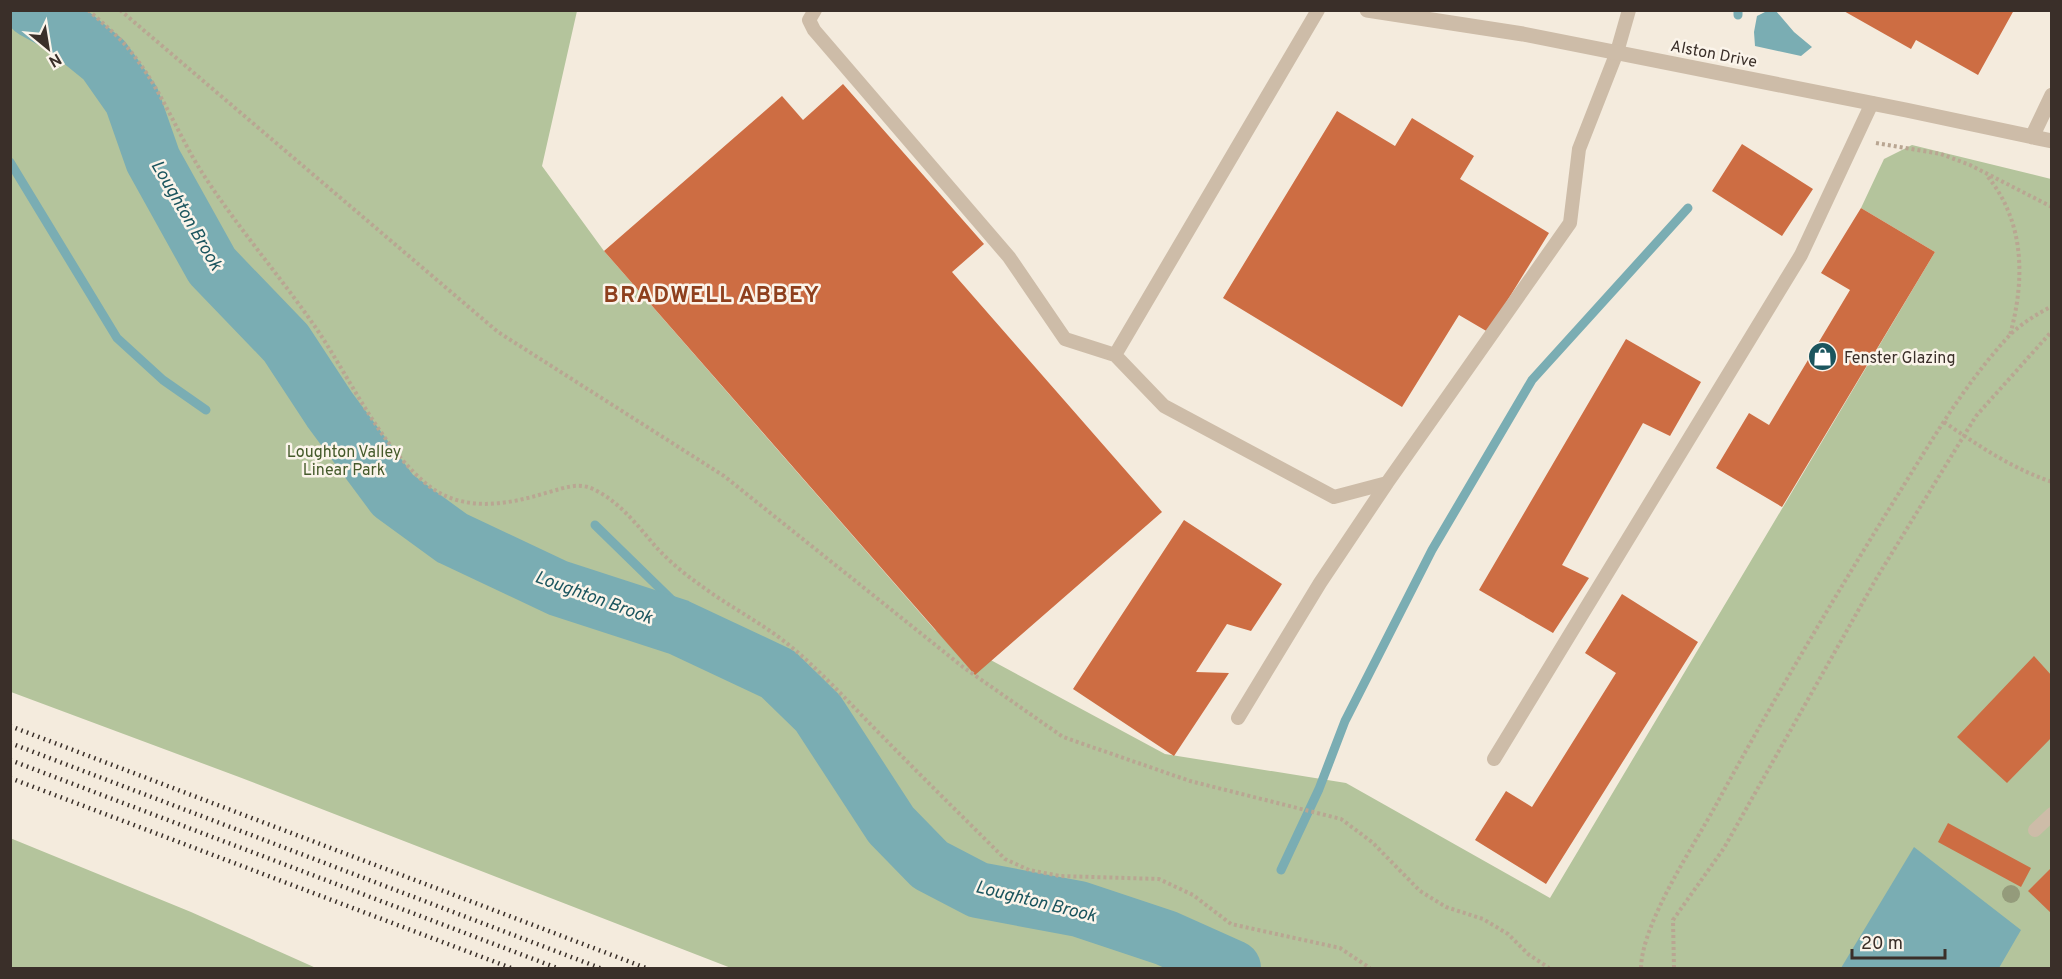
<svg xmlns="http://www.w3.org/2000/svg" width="2062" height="979" viewBox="0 0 2062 979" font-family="Overpass,sans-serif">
	<rect width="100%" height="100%" fill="#f4ebdd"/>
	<path fill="#b4c49c" d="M10 11H577L542 166 604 251 935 630 1165 754 1346 783 1550 898 1935 252 1861 208 1884 159 1912 145 2051 179V968H731L239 777 11 692Z
		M10 838 191 912 316 968H11Z"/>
	<path fill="#7aadb3" d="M1767 11H1776L1794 32 1812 47 1801 56 1755 46 1754 32 1757 16Z
		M1914 847 2021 930 1999 968H1841Z"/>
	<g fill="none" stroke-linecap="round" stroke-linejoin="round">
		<path stroke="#7aadb3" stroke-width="9" d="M1738 15V10
			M10 162 117 338 163 380 206 410
			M595 525 719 646
			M1281 870 1319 789 1345 721 1432 550 1532 380 1688 208"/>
		<path stroke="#7aadb3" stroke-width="56" d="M33 10 62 26 104 60 132 100 153 160 212 266 286 343 330 410 393 495 452 538 558 588 678 627 778 674 818 713 891 825 930 865 978 890 1079 909 1166 938 1233 968"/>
	</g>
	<path fill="#cd6d43" d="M1842 10H2014L1978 75 1916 40 1911 49Z
		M843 84 984 244 952 272 1162 512 975 675 604 251 782 96 803 120Z
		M1337 111 1395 146 1412 118 1474 156 1460 179 1549 233 1488 332 1459 315 1402 407 1223 298Z
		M1742 144 1813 189 1782 236 1712 191Z
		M1861 208 1935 252 1782 507 1716 468 1749 413 1769 425 1850 290 1821 273Z
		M1626 339 1701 382 1670 436 1643 423 1562 565 1589 578 1553 633 1479 590Z
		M1184 520 1282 584 1251 631 1227 624 1196 672 1229 673 1174 756 1073 689Z
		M1622 594 1698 642 1546 884 1475 840 1506 791 1532 807 1616 673 1585 653Z
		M2034 656 2052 676V737L2007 783 1957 737Z
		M1948 823 2031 868 2021 887 1938 842Z
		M2052 867V914L2028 891Z"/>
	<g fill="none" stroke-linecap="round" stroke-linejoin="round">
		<path stroke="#b9a692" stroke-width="4" stroke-dasharray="3 3" stroke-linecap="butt" d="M88 10C105 25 122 39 135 57 162 92 178 134 201 171 237 227 281 277 318 331 352 382 378 441 424 482 461 514 507 505 549 492 565 488 578 482 593 489 619 501 638 526 656 547 668 560 682 572 696 582 726 605 759 621 789 645 823 673 852 706 883 737 923 778 964 818 1005 859L1029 870 1060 876 1159 879 1193 895 1231 924 1340 948 1370 968
			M120 10 498 332 724 476 963 667 1063 737 1190 781 1341 819 1372 842 1420 891 1446 907 1483 919 1508 934 1528 954 1549 968
			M1876 143 1941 154 1970 165 2052 207
			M1988 177C2025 223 2025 280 2010 335
			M1944 422C1979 446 2011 468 2052 482
			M1641 968C1642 923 1693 847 1716 805 1772 702 1832 601 1894 501 1929 445 1963 386 2008 337 2019 325 2037 314 2052 306
			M1674 968 1673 920 1724 848 1876 579 1976 416 2052 331"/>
		<path stroke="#cdbca8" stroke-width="14" d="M815 10 809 20 814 30 1009 257 1065 339 1115 355 1318 10
			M1115 355 1164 406 1334 497 1387 483 1570 223 1579 149 1617 52 1629 10
			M1238 718 1320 583 1387 483
			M1494 759 1801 255 1872 103
			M2035 830 2052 814"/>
		<path stroke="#cdbca8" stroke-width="15" d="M1367 10 1523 34 1906 110 2052 141
			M2032 137 2052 95"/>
		<path stroke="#3a2f29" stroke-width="4.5" stroke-dasharray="1.5 4.5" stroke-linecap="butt" d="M10 726 646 968
			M10 743 600 968
			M10 760 557 968
			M10 778 511 968"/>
	</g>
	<circle fill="#949b7b" cx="2011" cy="894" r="9"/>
	<defs>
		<symbol id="shop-disc" viewBox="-11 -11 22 22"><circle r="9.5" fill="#1b555e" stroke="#fbf4ea"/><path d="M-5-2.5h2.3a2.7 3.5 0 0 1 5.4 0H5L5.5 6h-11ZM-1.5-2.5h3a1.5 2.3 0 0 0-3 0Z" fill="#fff"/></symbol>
	</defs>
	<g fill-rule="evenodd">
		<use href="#shop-disc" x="1806" y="340" width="33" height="33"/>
	</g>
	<g text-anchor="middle" stroke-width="5" stroke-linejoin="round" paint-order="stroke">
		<g font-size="16" fill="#3a2f29" stroke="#fbf4ea">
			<text transform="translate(1714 53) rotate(11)" y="6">Alston Drive</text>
		</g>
		<g font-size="16" fill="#3a2f29" stroke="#fbf4ea" text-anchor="start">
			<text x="1844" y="363">Fenster Glazing</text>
		</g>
		<g font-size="16" fill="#455a2b" stroke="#fbf4ea">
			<text x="344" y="457">Loughton Valley<tspan x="344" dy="18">Linear Park</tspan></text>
		</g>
		<g font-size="18" font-style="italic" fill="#1b555e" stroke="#fbf4ea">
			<text transform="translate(187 215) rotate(60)" y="6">Loughton Brook</text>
			<text transform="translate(594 597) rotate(20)" y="6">Loughton Brook</text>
			<text transform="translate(1036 901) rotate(14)" y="6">Loughton Brook</text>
		</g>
		<g font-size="22" font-weight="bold" letter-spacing="1.5" fill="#8e3f1d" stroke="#fbf4ea">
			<text x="712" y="302">BRADWELL ABBEY</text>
		</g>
	</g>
	<rect width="2062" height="979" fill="none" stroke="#3a2f29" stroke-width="24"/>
	<g transform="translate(48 48) rotate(150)" stroke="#fbf4ea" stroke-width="4.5" paint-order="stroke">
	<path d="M0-4.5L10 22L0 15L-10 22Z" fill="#3a2f29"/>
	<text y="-9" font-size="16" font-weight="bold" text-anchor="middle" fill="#3a2f29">N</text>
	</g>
	<path d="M1852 949v9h93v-9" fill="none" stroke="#3a2f29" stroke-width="3"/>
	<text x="1861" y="949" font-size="18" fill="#3a2f29" stroke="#fbf4ea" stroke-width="4.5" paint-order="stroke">20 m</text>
</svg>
